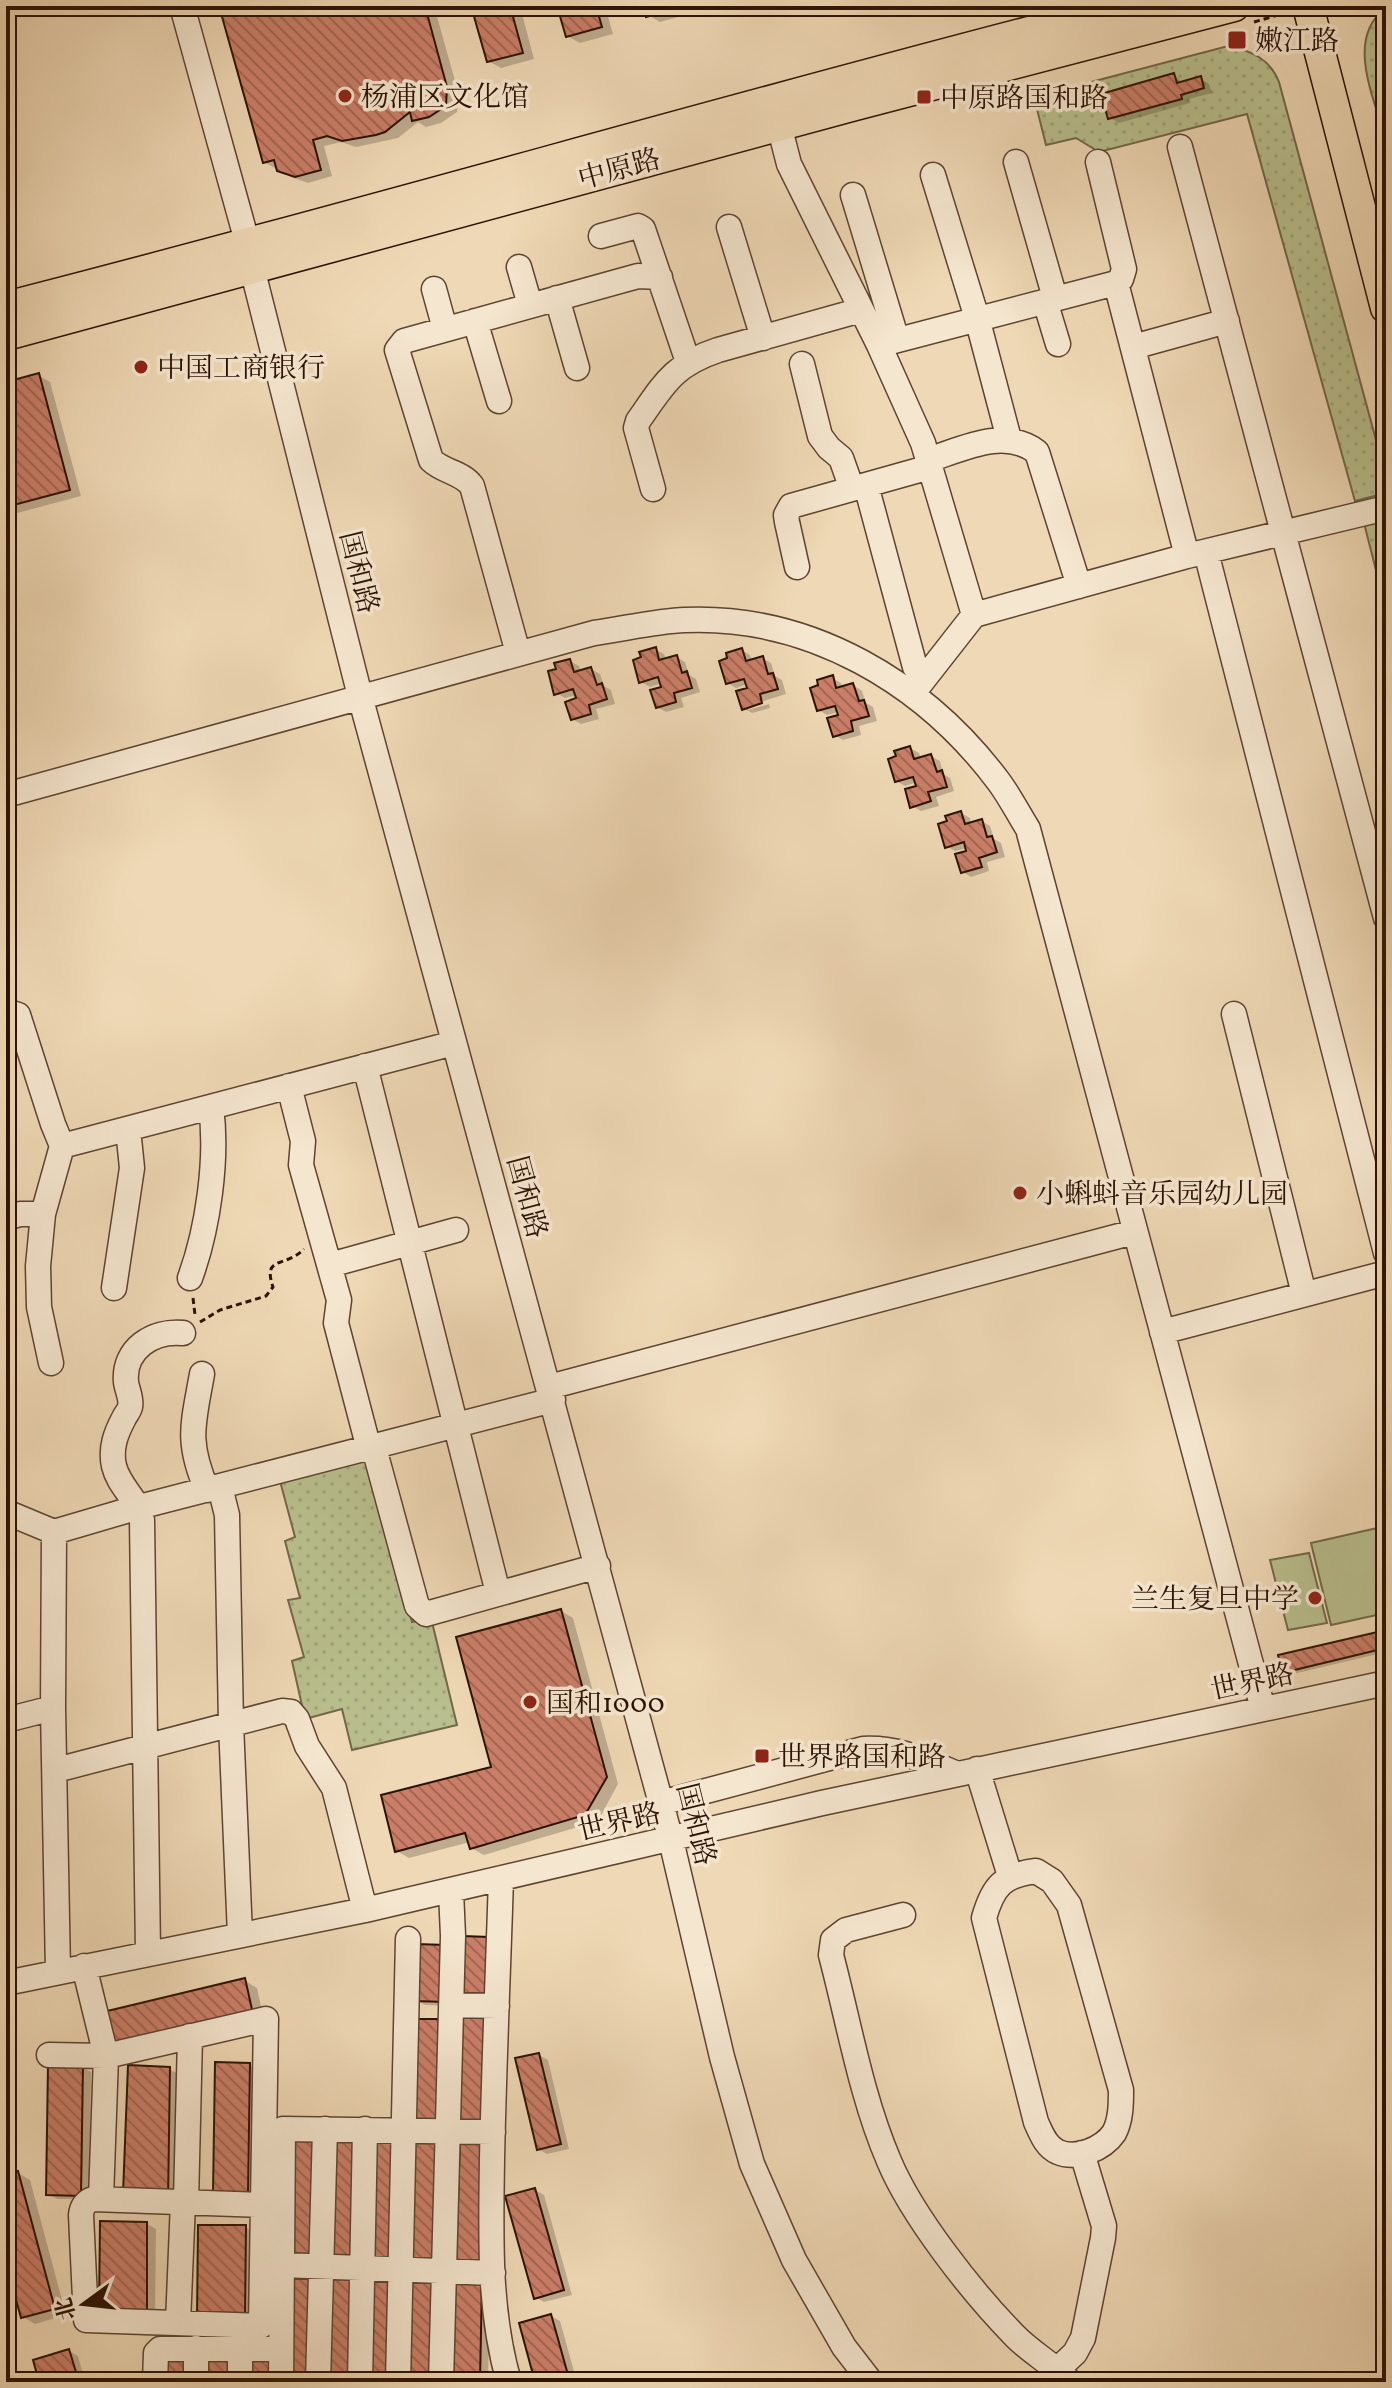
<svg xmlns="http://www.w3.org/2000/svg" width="1392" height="2388" viewBox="0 0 1392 2388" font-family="Vollkorn,'Noto Serif SC',serif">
	<defs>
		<pattern id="park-dots" width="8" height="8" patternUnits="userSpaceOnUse" patternTransform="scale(2)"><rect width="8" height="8" fill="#b9bf8e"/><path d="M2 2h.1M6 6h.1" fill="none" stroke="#9fa379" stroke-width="1.8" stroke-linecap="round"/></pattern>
		<pattern id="building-back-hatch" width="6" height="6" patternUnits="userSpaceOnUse" patternTransform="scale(2)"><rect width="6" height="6" fill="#ca7e68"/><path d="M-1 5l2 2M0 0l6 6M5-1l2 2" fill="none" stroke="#a46653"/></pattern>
	</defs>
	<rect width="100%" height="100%" fill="#efd8b5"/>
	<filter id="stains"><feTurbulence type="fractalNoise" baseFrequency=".0025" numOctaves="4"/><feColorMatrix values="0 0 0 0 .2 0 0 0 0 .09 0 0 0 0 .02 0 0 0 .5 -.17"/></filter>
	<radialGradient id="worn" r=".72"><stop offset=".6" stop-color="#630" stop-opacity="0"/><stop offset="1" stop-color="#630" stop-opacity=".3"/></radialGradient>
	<path fill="#b9bf8e" stroke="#726848" stroke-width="2" d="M1386 1526V1613L1331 1625 1311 1543Z
		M1309 1553 1327 1623 1288 1630 1270 1560Z"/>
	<path fill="url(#park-dots)" stroke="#726848" stroke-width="2" d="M1386 8V140C1375 100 1344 38 1386 8Z
		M1228 46C1252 51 1270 59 1279 82L1386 477V493L1355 501 1247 114 1099 152 1076 138 1046 145 1034 97Z
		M1386 517V610L1364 523Z
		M367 1458 412 1622 431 1618 457 1725 352 1750 342 1709 305 1719 292 1661 304 1657 288 1600 300 1598 285 1541 295 1537 280 1481Z"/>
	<path fill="#0003" d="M221 6H434L459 95 457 112 441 123 426 127 418 122 398 138 356 147 341 142 324 146 332 176 308 183 291 177 264 162Z
		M473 6H520L534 59 501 68 488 61Z
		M559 6H605L613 34 580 43 567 36Z
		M645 6H691L693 13 660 22 648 15Z
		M1174 76 1184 83 1200 78 1209 84 1212 93 1189 99 1190 103 1119 123 1110 118Z
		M38 375 50 382 81 496 6 516V384Z
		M655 649 664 654 666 660 676 657 685 662 689 675 696 679 700 692 681 698 684 707 666 712 657 707 663 688 662 683 650 687 641 682Z
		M742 650 750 655 752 661 762 658 771 663 775 676 782 680 786 694 748 706V710L769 704 770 708 752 713 743 708 750 689 748 684 736 688 728 683Z
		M570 661 579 666 581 672 591 669 600 674 604 686 611 690 615 704 596 709 599 719 581 724 572 719 578 700 577 695 565 698 556 693Z
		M832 678 841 683 843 689 853 685 862 691 866 703 873 707 877 721 859 726 861 735 843 740 834 735 841 717 839 712 827 715 818 710Z
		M910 748 919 753 921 759 931 756 940 761 943 774 950 778 954 791 936 797 939 806 921 811 912 806 918 787 917 782 905 786 896 781Z
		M961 813 970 818 971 824 982 821 990 826 994 839 1001 843 1005 857 987 862 989 871 971 877 963 872 969 853 967 848 955 851 946 846Z
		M561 1611 573 1618 618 1784 598 1821 484 1855 471 1848 470 1842 409 1858 397 1851 494 1768Z
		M1386 1632V1652L1289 1675 1284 1672Z
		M447 1947 455 2006 425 2005 416 2000Z
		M244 1980 257 1988 264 2020 106 2013Z
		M539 2055 548 2060 569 2149 547 2154 538 2149Z
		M249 2065 258 2070 256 2197 224 2196Z
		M82 2067 91 2072 89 2199H57L48 2194Z
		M169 2069 182 2076 180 2207 137 2200Z
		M6 2110 16 2151 6 2154Z
		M18 2173 30 2180 66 2315 35 2324 23 2317 6 2254V2176Z
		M535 2190 544 2195 572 2295 544 2302 535 2297Z
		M147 2224 156 2229 155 2318 110 2317Z
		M245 2227 254 2233 253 2322 208 2321Z
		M482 2283 490 2288 488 2382H455Z
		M551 2316 560 2321 577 2382H537Z
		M69 2351 78 2356 85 2382H41Z"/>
	<path fill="url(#building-back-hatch)" stroke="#2c1203" stroke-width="2" d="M219 6H425L447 87 446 106 429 117 412 121 410 112 385 132 376 135 342 141 327 136 313 140 321 170 295 177 277 171 274 160 263 163Z
		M471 6H510L523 53 487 62Z
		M557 6H596L602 27 566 37Z
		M643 6H682V7L646 17Z
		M1174 73 1177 83 1201 76 1204 88 1181 95 1182 99 1108 119 1101 94Z
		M39 373 70 490 6 507V382Z
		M656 647 659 660 677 655 682 673 687 671 692 688 674 693 676 702 656 708 650 690 661 687 658 677 639 683 633 660 641 657 639 652Z
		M742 648 746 661 763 656 768 674 773 673 778 689 760 694 762 703 742 710 736 691 747 688 744 679 726 684 719 661 727 658 726 653Z
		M570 659 574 672 591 667 597 685 602 683 607 699 589 705 591 714 571 720 565 702 576 698 573 689 554 695 548 671 556 669 554 663Z
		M833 675 836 688 853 683 859 701 864 700 869 716 851 721 853 731 833 737 827 718 838 715 835 706 817 711 810 688 818 685 817 680Z
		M910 746 914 759 931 754 937 772 942 770 947 787 928 792 931 801 910 808 905 789 916 786 913 777 895 782 888 759 896 756 894 751Z
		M961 811 965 824 982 819 987 837 992 836 997 852 979 858 982 867 961 873 955 854 966 851 964 842 945 848 938 824 947 821 945 816Z
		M1386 1404V1437L1378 1406Z
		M561 1609 607 1777 585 1815 470 1849 465 1833 395 1852 381 1795 491 1767 456 1637Z
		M1386 1630V1648L1282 1673 1278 1655Z
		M462 1936 489 1937V1994H462Z
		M415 1944 447 1945 446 2002 414 2001Z
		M245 1978 253 2014 112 2047 103 2012Z
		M462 2012 490 2013 486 2122H460Z
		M417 2019H444L440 2122 415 2121Z
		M539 2053 561 2144 537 2150 515 2058Z
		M215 2062 250 2063 248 2193H213Z
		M48 2065H83L81 2196 46 2195Z
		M128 2065 170 2067 168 2202 123 2194Z
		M292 2135 318 2136 314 2256 288 2255Z
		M333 2136 359 2137 354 2259 328 2257Z
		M374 2139H400L396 2258 370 2257Z
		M415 2141 441 2142 438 2260H412Z
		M460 2141 487 2142 484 2262 456 2261Z
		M18 2171 55 2309 21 2318 6 2262V2174Z
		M535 2188 564 2290 534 2299 505 2196Z
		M100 2221 147 2222V2314L99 2313Z
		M198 2225H246L245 2318 197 2317Z
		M289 2274 315 2275 312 2382H286Z
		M329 2274 356 2275 354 2382H327Z
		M370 2275 397 2276 393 2382H367Z
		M411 2276 439 2277 435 2382H407Z
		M455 2280 482 2281 480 2382H453Z
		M551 2314 570 2382H535L519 2323Z
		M69 2349 79 2382H39L33 2360Z
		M161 2352 191 2353 190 2382H160Z
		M205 2353 235 2354 234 2382H204Z
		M247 2355 276 2356 275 2382H246Z"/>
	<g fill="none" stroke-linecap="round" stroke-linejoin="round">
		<defs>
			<path id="minor" d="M182 6 248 245 252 268 360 696 671 1840 722 2057 752 2164 794 2260 844 2347 871 2382
				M779 125 789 164 879 345 923 443 974 615
				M1180 147 1386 918
				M1016 162 1055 298
				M933 175 977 318 1009 439
				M853 195 897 340
				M729 227 763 338
				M601 236 638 226 643 229 688 362
				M519 267 530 305
				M1116 283 1187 556
				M434 289 445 329
				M557 298 577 368
				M1045 301 1058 344
				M475 321 499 401
				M879 345 1116 283 1121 279 1124 269 1098 162
				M1133 347 1227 321
				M802 364 820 436 829 448 841 458 852 489
				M928 460C963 449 1004 427 1037 452L1079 586
				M866 485 915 667 923 680
				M653 489 636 428 638 421C664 384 673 365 718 350L861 310
				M1206 552 1386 1253
				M797 567 787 522 786 515 791 506 930 467
				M518 653 472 486C462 472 443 472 431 460L397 350 404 341 638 276 660 277
				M913 693 974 615 1187 556 1386 508
				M6 795 594 633C624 629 655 621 685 620 811 615 925 683 999 782 1010 797 1018 813 1028 829L1263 1709
				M6 1011 18 1015 53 1124 62 1146 43 1214 38 1266 39 1307 51 1363
				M1234 1014 1304 1294
				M365 1066 498 1593
				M289 1086 303 1141 301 1165 339 1300 336 1323 369 1449
				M62 1146 454 1043
				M6 1218 20 1214H43
				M330 1265 456 1230
				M190 1278C208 1229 218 1159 211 1107
				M114 1288 132 1168 128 1129
				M1162 1332 1386 1273
				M202 1374C193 1425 186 1441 207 1490
				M549 1387 1134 1232
				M374 1448 417 1606 426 1614 598 1566
				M220 1487 227 1515 231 1724 240 1935
				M6 1512 54 1532 139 1507 553 1400
				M54 1532 53 1708 58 1972
				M6 1720 53 1708
				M977 1769 1010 1876
				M56 1770 282 1711 291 1712 297 1719 307 1746 334 1788 365 1910
				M661 1803 863 1749C897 1747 924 1760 955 1773
				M1036 1871 1052 1881 1069 1905 1121 2090C1121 2104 1121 2120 1114 2133 1103 2149 1076 2160 1058 2152 1046 2147 1041 2133 1036 2122L984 1918C993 1886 1003 1875 1036 1871Z
				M501 1879C498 1972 494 2065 492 2159 491 2234 488 2309 509 2382
				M903 1915 846 1930 833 1940 831 1955C849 2023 861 2096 889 2161 912 2216 972 2292 1014 2335 1031 2353 1053 2364 1070 2382
				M148 1953 142 1520C138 1499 119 1487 114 1466 110 1448 116 1433 124 1418 126 1414 129 1411 130 1407 132 1399 127 1390 126 1382 123 1349 153 1330 183 1333
				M84 1966 106 2056 101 2199
				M6 1983 365 1910 822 1803 1386 1683
				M451 2005 497 2006
				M49 2055 106 2056 266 2019 261 2326 86 2320 81 2215C82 2206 85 2202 93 2199L263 2205
				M186 2202 190 2036
				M282 2265 493 2273
				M178 2323 183 2202
				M1058 2369 1075 2353 1083 2338 1103 2238 1104 2226 1082 2153
				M155 2382 156 2353 160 2349H281
				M196 2382V2348
				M240 2382V2349
				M281 2382 283 2129 493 2132
				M318 2382 325 2129
				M360 2382 365 2129
				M398 2382 408 1939
				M441 2382 453 1936 451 1891"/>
			<path id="major" d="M1308 6 1386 308
				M6 307C382 211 754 101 1130 6
				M6 335 855 105 1234 6"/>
		</defs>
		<use href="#minor" stroke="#5d4430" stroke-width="27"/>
		<use href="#major" stroke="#2c1203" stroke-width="33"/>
		<path stroke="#2c1203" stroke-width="3" stroke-dasharray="6 4" stroke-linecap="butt" d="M1254 22 1285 13
			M193 1298 195 1315
			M200 1322 220 1310 266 1296 273 1287C262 1255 286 1268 304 1249"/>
		<use href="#minor" stroke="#f5e6cf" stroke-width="24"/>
		<use href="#major" stroke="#efd8b5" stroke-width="30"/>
	</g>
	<g fill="#8f2418" stroke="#f5e6cf" stroke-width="3">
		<rect x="1227" y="30" width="20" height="20" rx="4"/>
		<circle cx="345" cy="96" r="8"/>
		<rect x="916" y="89" width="16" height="16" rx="4"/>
		<circle cx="141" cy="367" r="8"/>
		<circle cx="1020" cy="1193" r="8"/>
		<circle cx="1315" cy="1598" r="8"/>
		<circle cx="530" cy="1702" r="8"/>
		<rect x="754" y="1748" width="16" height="16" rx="4"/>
	</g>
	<g text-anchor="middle" stroke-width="7" stroke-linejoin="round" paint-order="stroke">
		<g font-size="28" fill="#2c1203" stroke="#f5e6cf" text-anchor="start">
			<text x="1255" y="50">嫩江路</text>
			<text x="361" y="106">杨浦区文化馆</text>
			<text x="940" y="107">中原路国和路</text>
			<text x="157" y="377">中国工商银行</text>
			<text x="1036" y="1203">小蝌蚪音乐园幼儿园</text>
			<text x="1299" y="1608" text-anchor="end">兰生复旦中学</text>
			<text x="546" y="1712">国和1000</text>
			<text x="778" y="1766">世界路国和路</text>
		</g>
		<g font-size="28" fill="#2c1203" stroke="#f5e6cf">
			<text transform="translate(619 168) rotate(-15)" y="10">中原路</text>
			<text transform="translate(360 572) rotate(76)" y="10">国和路</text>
			<text transform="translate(528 1197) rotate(75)" y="10">国和路</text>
			<text transform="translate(1252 1681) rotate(-12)" y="10">世界路</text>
			<text transform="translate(619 1821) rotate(-13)" y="10">世界路</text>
			<text transform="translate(697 1824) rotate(76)" y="10">国和路</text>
		</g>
	</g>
	<rect width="1392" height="2388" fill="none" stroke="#efd8b5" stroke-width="32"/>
	<rect x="8" y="8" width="1376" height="2372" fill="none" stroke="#2c1203" stroke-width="4"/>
	<rect x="16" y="16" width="1360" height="2356" fill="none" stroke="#2c1203" stroke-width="2"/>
	<g transform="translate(84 2304) rotate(255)" stroke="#f5e6cf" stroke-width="6" paint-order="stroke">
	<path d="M0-6L14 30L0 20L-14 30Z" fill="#2c1203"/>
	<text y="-12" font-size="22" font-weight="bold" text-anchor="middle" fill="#2c1203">北</text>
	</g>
	<rect width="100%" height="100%" filter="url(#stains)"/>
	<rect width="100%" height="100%" fill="url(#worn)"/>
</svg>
